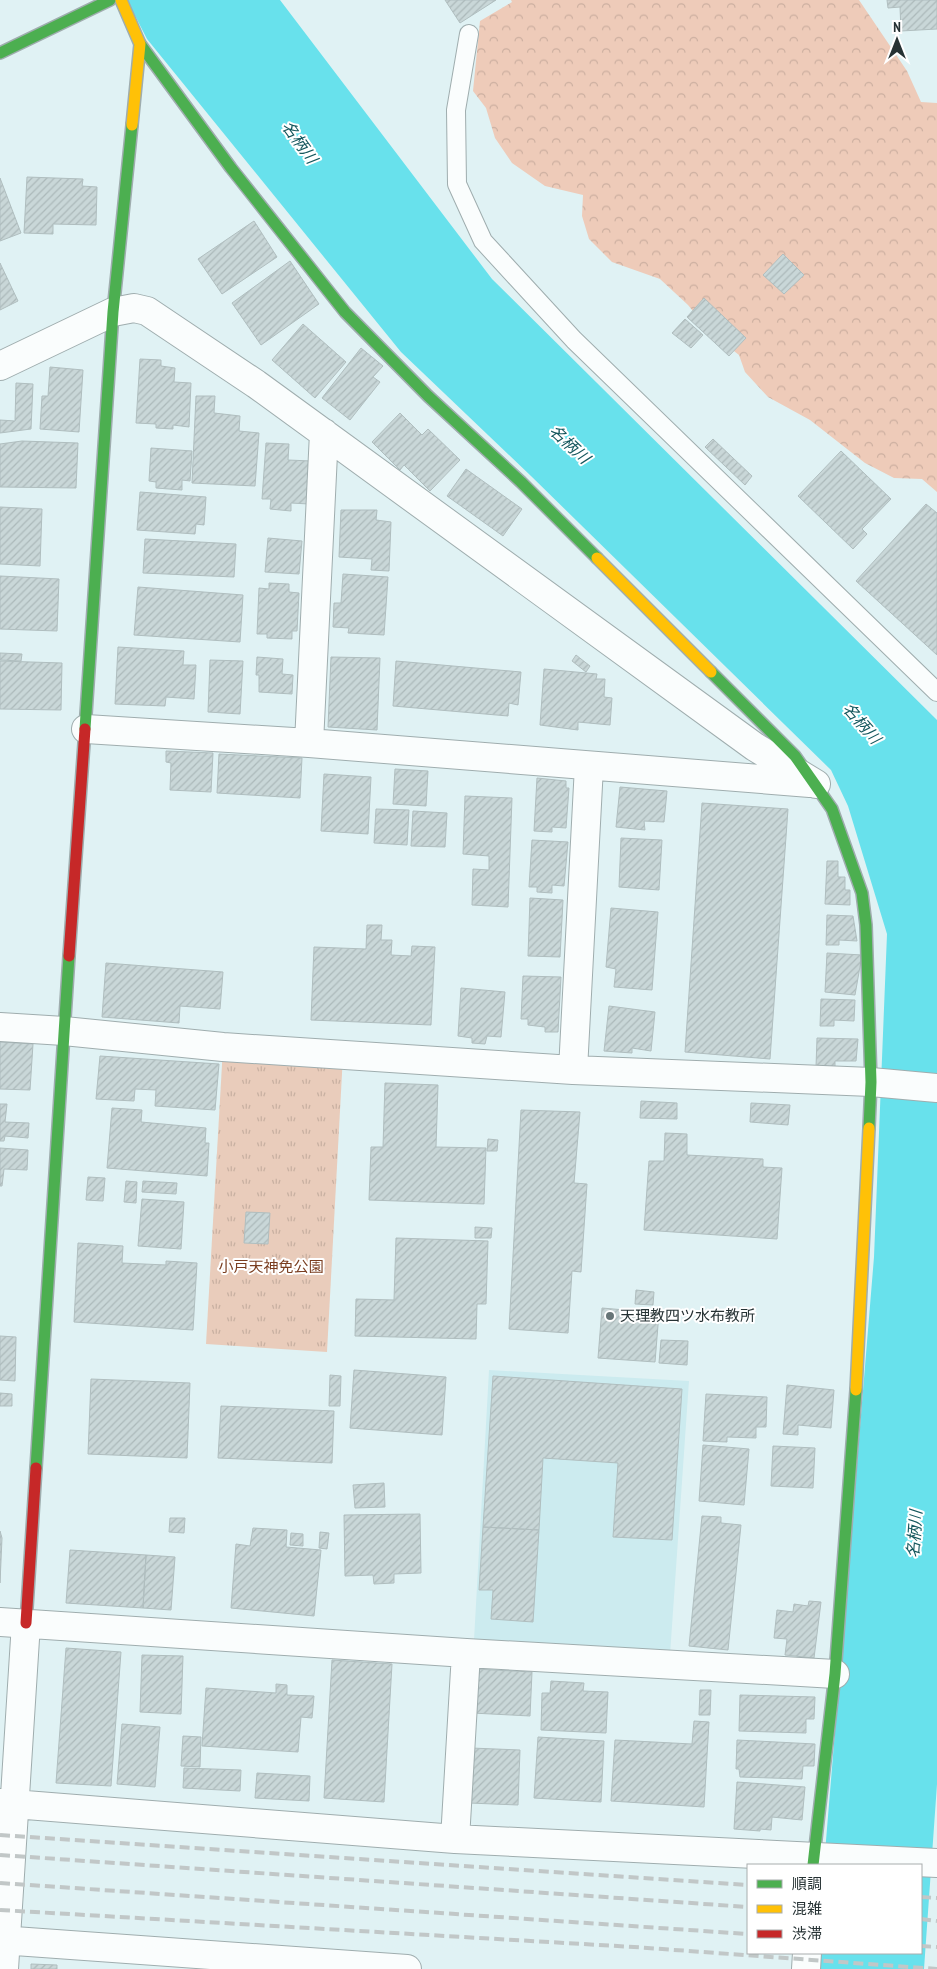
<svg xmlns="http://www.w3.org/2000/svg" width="937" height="1969" viewBox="0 0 937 1969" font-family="'PT Sans Narrow','Noto Sans JP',sans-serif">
	<defs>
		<pattern id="forest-crowns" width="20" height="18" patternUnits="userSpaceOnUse" patternTransform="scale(1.25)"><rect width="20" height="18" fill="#eecbb9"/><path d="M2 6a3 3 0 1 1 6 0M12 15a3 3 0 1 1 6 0" fill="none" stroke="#ccafa0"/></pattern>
		<pattern id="park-tufts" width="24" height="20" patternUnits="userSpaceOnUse" patternTransform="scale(1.25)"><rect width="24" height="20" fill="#e9ccbb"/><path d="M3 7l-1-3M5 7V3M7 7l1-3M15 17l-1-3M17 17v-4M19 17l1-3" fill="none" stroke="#c8b0a1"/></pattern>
		<pattern id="building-hatch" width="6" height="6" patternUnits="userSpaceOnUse" patternTransform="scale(1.25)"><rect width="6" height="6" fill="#c9d7d8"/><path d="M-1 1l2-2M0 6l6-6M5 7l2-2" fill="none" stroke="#acb9ba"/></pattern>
	</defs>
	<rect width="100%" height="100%" fill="#e0f2f4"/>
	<path fill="#ccebef" d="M489 1370 689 1381 670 1655 474 1640Z"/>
	<path fill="url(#forest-crowns)" d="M511 0H859L907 71 921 102 937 103V492L922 479 894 478 865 463 810 420 768 397 745 372 739 355 710 332 688 305 660 279 612 262 589 239 582 216 583 195 545 186 512 163 495 138 486 108 473 91 480 21 512 2Z"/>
	<path fill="url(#park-tufts)" d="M223 1047 343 1055 327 1352 206 1344Z"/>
	<path fill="#68e1ec" d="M127 0H280L492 279 937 720V1784L924 1969H815L817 1953H921V1865H824L874 1257 887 934 848 806 831 770 531 476 401 352 147 39Z"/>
	<path fill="url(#building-hatch)" stroke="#b0bebf" d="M445 0H496L460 23Z
		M887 0H937V29L901 31 900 7 888 8Z
		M27 177 83 179 82 186 97 187 96 225 53 224V234L24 233Z
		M0 178 21 233 0 241Z
		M254 221 277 257 222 294 198 259Z
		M783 254 804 275 784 294 763 275Z
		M290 261 319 304 261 345 232 303Z
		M0 263 18 301 0 310Z
		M704 298 746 338 729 356 687 317Z
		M685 319 703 335 691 348 672 333Z
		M303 324 346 362 315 398 272 360Z
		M361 348 383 366 373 377 380 382 350 420 322 398Z
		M140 359 161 360V366L175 368 174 382 191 383 189 427 173 425V429L156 428V424L136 423Z
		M50 367 83 370 79 432 40 429 42 396H48Z
		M16 383 33 384 31 429 0 433V420L15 421Z
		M196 396H215L214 413 240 416 239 431 259 433 255 486 192 483Z
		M400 413 422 435 428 429 460 460 430 491 404 465 400 470 372 442Z
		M713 439 752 476 745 485 705 447Z
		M22 441 78 443 76 488 0 487V444Z
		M266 443 289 444 288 460 311 461 309 504 291 503V511L270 509 271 499H262Z
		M151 448 192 451 190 481 182 480V490L156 488V482L149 481Z
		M841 451 891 499 862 529 867 534 853 549 798 496Z
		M466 469 522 509 503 536 447 496Z
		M140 492 206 497 204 525 196 524 195 534 137 530Z
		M926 504 937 513V655L856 581Z
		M0 507 42 509 40 566 0 564Z
		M341 510H377L376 520 391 522 389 571 371 570 372 559 339 557Z
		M268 538 302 541 299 574 265 572Z
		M145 539 236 544 234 577 143 573Z
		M343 574 388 577 384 635 348 633 349 628 333 627 334 603H341Z
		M0 576 59 579 57 631 0 629Z
		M269 583 289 584V592L299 593 297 631H292V639L267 638V634H257L259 588 269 589Z
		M138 587 243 595 240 642 134 635Z
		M118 647 184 651 183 665H196L194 699 166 697 165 706 115 704Z
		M0 653 22 654 21 661 0 660Z
		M576 655 590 666 586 672 572 661Z
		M257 657 283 659 282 674 293 675 292 694 259 692V675H256Z
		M331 657 380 658 377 730 328 727Z
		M210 660 243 661 240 714 208 712Z
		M0 661 62 663 61 710 0 709Z
		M396 661 521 672 518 705 509 703 508 716 393 706Z
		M544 669 597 674 596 679H605L604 697 612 698 610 725 578 722V730L540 725Z
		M166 751 213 753 211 792 170 790 171 763 166 762Z
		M219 754 302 758 300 798 217 793Z
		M395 769 428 771 426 806 393 804Z
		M324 774 371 777 368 834 321 831Z
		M537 778 566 781V788H569L566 828 552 827V832L534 831Z
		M620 787 667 791 664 822 644 821 645 830 616 827Z
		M465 796 512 798 508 907 472 905 473 869 489 870V856L463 854Z
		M702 803 788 809 770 1059 685 1052Z
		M376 809 409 810 407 845 374 843Z
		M413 811 447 813 445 847 411 846Z
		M621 838 662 840 659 890 619 887Z
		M532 840 568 842 564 886 552 885V893L537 892V887H529Z
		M827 861H838V877H845V890H850V905L825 904Z
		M530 898 563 900 560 957 528 956Z
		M611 908 658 912 652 990 614 987 616 969 606 967Z
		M827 915 853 916 857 941 839 940V945H826Z
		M367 925H382L381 940H392L391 955 411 956 412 946 435 947 431 1025 311 1020 314 947 366 949Z
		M827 953 862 955 855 995 825 992Z
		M106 963 223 972 220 1009 180 1006 179 1023 102 1017Z
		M523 976 561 977 558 1032H545V1027L528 1025V1019H521Z
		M461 988 505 992 501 1037 487 1036 485 1044 472 1043V1038L458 1036Z
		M821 999 855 1000 854 1021 834 1020V1026H820Z
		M609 1006 655 1012 651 1051 632 1048V1053L604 1051Z
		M817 1038 858 1039 856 1061H835V1067H816Z
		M0 1042 33 1044 30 1090 0 1089Z
		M100 1056 219 1064 215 1110 155 1106 156 1090 135 1089 134 1101 96 1099Z
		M385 1083 438 1085 436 1147 486 1148 484 1204 369 1200 371 1147H383Z
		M641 1101 677 1103V1119L640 1118Z
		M751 1103 790 1105 788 1125 750 1122Z
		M0 1104H7L5 1122 29 1123 28 1138 5 1136 4 1141H0Z
		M112 1108 142 1110 141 1122 206 1128 205 1143H209L207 1176 107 1168Z
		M521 1110 580 1112 574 1183 587 1184 581 1272 572 1271 568 1333 509 1329Z
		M665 1133 687 1134V1155L763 1159V1167L782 1168 777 1239 644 1230 649 1161H664Z
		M488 1139 498 1140 497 1151H487Z
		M0 1148 28 1150 27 1170 4 1169 2 1186H0Z
		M88 1177 105 1178 103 1201 86 1200Z
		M126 1181 137 1182 136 1203 124 1202Z
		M143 1181 177 1183 176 1194 142 1192Z
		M142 1199 184 1202 181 1249 138 1246Z
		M246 1212 270 1213 268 1244 244 1243Z
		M475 1227 492 1228 491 1238H475Z
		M396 1238 488 1241 486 1304H477L476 1339 355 1336 356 1299 394 1300Z
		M78 1243 123 1246 122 1263 166 1265V1261L197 1263 193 1330 74 1322Z
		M636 1290 654 1292 653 1305 635 1304Z
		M602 1308 659 1313 655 1362 598 1358Z
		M0 1336 16 1337 15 1381 0 1380Z
		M661 1340 688 1341 687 1365 659 1363Z
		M354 1370 446 1377 442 1435 350 1428Z
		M330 1375 341 1376 340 1406H329Z
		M493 1376 682 1389 672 1540 613 1537 618 1463 543 1458 539 1530 483 1527Z
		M91 1379 190 1383 187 1458 88 1454Z
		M787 1385 834 1390 831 1428 798 1425V1435L783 1434Z
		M0 1393 12 1394V1406H0Z
		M706 1394 767 1397 766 1427H756V1438L727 1437V1442L703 1441Z
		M221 1406 334 1411 332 1463 218 1458Z
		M703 1445 749 1449 744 1505 699 1501Z
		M773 1446 815 1448 813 1488 771 1486Z
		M384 1483 385 1507 355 1508 353 1485Z
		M420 1514 421 1573 394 1574V1583L374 1584 373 1575 345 1576 344 1515Z
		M702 1516 721 1517V1523L741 1525 728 1650 689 1646Z
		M170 1518H185L184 1533 169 1532Z
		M483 1527 539 1530 533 1622 491 1619 493 1590H479Z
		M253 1528 287 1530 286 1547 321 1550 314 1616 231 1608 236 1544 250 1546Z
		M0 1531 2 1538 0 1583Z
		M320 1532 329 1533 327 1549 319 1548Z
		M291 1533 303 1534V1546L290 1545Z
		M70 1550 146 1555 143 1608 66 1603Z
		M146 1555 175 1557 171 1610 143 1608Z
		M809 1601 821 1602 814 1658 785 1655 787 1639 774 1638 777 1610 793 1612 794 1604 808 1606Z
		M66 1648 121 1652 111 1786 56 1783Z
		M142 1655 183 1656 181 1714 140 1712Z
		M332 1660 392 1664 384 1802 324 1798Z
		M474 1669 532 1672 530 1716 472 1713Z
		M551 1681 584 1683 583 1691 608 1692 606 1733 541 1730 542 1693H550Z
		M276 1684 287 1685V1695L314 1696 312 1718 301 1717 298 1752 202 1746 206 1688 276 1693Z
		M700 1690H711L710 1715H699Z
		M740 1695 815 1697 814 1719H806V1733L739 1731Z
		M694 1721 709 1722 704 1807 611 1801 615 1740 692 1744Z
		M122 1724 160 1727 155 1787 117 1784Z
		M183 1736 201 1737 200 1767 181 1766Z
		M538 1737 604 1741 601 1802 534 1798Z
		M737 1740 815 1744 814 1766H803L802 1779 740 1777 739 1769H736Z
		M471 1748 520 1750 518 1805 469 1803Z
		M184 1768 241 1770 240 1791 183 1788Z
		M257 1773 310 1776 309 1801 255 1798Z
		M737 1782 805 1787 802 1820 772 1817 771 1830 760 1829V1831L734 1829Z
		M31 1964 57 1965V1969H31Z"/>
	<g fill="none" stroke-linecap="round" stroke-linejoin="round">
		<defs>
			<path id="lane" d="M469 34 456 110 457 184 483 241 574 340 937 692"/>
			<path id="street" d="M0 366 113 312 134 308 147 311 256 384 755 747 816 784
				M86 729 309 743 810 783
				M309 743 324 433
				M0 1027 64 1031 223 1047 573 1070 871 1082 937 1088
				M573 1070 589 766
				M0 1622 466 1653 835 1674
				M0 1803 455 1839 937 1863
				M455 1839 466 1653
				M0 1940 407 1969
				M4 1969 26 1623
				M806 1969 807 1953"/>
			<path id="fast" d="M140 44 231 168 345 312 428 396 521 482 597 558
				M0 53 110 0
				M711 672 795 756 832 809 862 893 866 925 871 1082 869 1128
				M85 729 113 312 132 125
				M36 1468 69 956
				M813 1865 835 1674 856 1390"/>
			<path id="slow" d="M121 0 140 44 132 125
				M597 558 711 672
				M856 1390 869 1128"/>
			<path id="jam" d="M69 956 85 729
				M26 1623 36 1468"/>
		</defs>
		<use href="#lane" stroke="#9fadae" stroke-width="20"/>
		<use href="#street" stroke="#9fadae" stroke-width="30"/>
		<use href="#fast" stroke="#9fadae" stroke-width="14"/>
		<use href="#slow" stroke="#9fadae" stroke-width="14"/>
		<use href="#jam" stroke="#9fadae" stroke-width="14"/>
		<use href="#lane" stroke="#fafdfd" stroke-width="18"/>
		<use href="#street" stroke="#fafdfd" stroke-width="28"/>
		<use href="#fast" stroke="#4caf50" stroke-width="11"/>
		<use href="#slow" stroke="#ffc107" stroke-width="11"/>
		<use href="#jam" stroke="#c62828" stroke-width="11"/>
		<path stroke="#c1c7c7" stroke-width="4" stroke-dasharray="10 5" stroke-linecap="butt" d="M0 1835 748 1885
			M0 1855 748 1907
			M0 1883 748 1934
			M921 1897 937 1898
			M0 1910 634 1947 937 1969
			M921 1919 937 1921
			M921 1946 937 1947"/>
	</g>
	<circle fill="#677577" stroke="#fff" stroke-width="2" cx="610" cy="1316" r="5"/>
	<g text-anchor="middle" stroke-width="4" stroke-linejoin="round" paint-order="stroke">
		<g font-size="15" fill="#7a3d1f" stroke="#fff">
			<text x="271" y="1272">小戸天神免公園</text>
		</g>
		<g font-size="15" fill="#263234" stroke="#fff" text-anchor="start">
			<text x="620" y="1321">天理教四ツ水布教所</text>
		</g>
		<g font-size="16" font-style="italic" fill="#15575d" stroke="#fff">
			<text transform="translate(300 142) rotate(54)" y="6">名柄川</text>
			<text transform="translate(570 444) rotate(43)" y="6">名柄川</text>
			<text transform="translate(862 723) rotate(49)" y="6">名柄川</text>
			<text transform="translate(914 1534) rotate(-86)" y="6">名柄川</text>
		</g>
	</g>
	<rect x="747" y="1864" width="175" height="90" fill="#ffffff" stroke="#a8adae"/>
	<rect x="757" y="1880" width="25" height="8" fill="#4caf50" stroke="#a8adae"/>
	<text x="792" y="1889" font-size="15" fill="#263234">順調</text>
	<rect x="757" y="1905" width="25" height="8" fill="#ffc107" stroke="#a8adae"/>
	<text x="792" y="1914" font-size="15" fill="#263234">混雑</text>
	<rect x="757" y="1930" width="25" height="8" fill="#c62828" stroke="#a8adae"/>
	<text x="792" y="1939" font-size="15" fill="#263234">渋滞</text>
	<g transform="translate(897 40)" stroke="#ffffff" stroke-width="4" paint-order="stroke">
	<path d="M0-4L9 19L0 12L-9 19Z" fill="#263234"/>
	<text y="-8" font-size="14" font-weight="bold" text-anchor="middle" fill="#263234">N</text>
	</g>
</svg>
